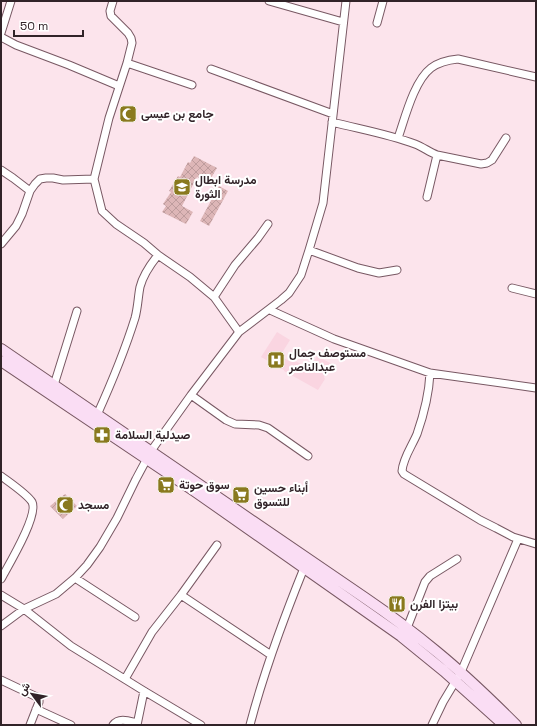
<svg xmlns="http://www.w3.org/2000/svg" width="537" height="726" viewBox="0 0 537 726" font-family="'Space Grotesk',Vazirmatn,sans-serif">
	<defs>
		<pattern id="building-cross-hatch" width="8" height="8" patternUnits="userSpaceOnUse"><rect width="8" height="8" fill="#ddb6b7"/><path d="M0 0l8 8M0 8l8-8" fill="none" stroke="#be9c9d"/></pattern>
	</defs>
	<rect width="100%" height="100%" fill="#fce4ec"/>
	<path fill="#fad5e1" d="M277 332 290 340 280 356 289 361 291 359 301 364 300 367 308 372 317 356 332 364 324 377 325 379 318 390 284 371V370L261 357Z"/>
	<path fill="url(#building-cross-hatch)" d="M194 156 217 168 208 183 197 177 182 206 193 212 186 224 162 212 166 206 163 204 171 192 169 191 178 176 180 177 188 162 190 163Z
		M219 186 228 191 209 226 200 221Z
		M65 494 77 506 63 519 50 506Z"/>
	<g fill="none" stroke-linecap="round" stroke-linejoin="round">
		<defs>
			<path id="minor" d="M113 1 110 11 111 16 128 33 131 38 132 43 127 63 109 118 94 179 102 211 116 224 144 243 158 255 190 277 214 297 239 332
				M269 1 343 22
				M377 23 383 1
				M1 33 11 1
				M1 37 16 45 69 65 119 86
				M127 63 192 85
				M211 69 333 114
				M332 122C359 129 388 134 415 144 423 147 429 152 437 155L481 164 487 163 492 160 506 138
				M398 138C405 118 414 81 431 68 439 62 448 60 458 59L536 77
				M1 170 13 178 30 191
				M427 197 437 155
				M1 244 16 226 22 214 30 191 35 184 40 179 46 178H53L63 180 94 179
				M309 250 358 268 379 273 397 270
				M512 288 536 294
				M214 297 235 265 258 238 268 224
				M270 310 334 339 430 373 536 388
				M430 373C429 394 424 414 417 434 412 446 403 458 402 471L404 474 480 520 496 528 513 537 536 544
				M54 385 77 311
				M191 395 226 420 235 424 259 425 268 428 308 456
				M97 415C111 384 125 350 135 318 138 307 138 297 140 287 143 275 150 265 158 255
				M1 476C9 482 27 494 32 502 39 515 8 566 1 579
				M75 578 135 617
				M1 595 24 609 71 646 144 691 201 725
				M181 595 271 655
				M1 626 24 609 56 594 75 578 87 565 100 547 117 518 136 479 151 451 191 395 239 332 281 300 289 293 301 275 309 250 323 203 346 1
				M407 628 425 582 430 576 457 559
				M125 679 152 632 181 595 217 545
				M1 680 39 698V702L30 725
				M36 709 71 725
				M113 725C119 717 129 721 137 723
				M137 725 144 691
				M250 725C264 671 283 620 304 568
				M432 725 443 702 461 672 518 539"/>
			<path id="secondary" d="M1 349 365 598C390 615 414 633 437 652 465 675 491 700 516 725
				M1 361 196 492 401 636 444 671 504 725"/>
		</defs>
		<use href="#minor" stroke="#785863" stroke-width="9"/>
		<use href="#secondary" stroke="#785863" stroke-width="12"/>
		<use href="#minor" stroke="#fff" stroke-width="7"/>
		<use href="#secondary" stroke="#faddf4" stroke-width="10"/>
	</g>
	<defs>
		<symbol id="mosque-square" viewBox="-11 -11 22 22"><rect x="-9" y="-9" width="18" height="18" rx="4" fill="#89791e" stroke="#fff"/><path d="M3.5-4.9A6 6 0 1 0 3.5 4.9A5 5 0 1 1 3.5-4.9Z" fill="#fff"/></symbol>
		<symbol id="school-square" viewBox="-11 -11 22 22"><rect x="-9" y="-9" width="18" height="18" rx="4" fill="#89791e" stroke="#fff"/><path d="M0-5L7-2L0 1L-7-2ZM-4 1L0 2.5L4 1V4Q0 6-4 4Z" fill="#fff"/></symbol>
		<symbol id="hospital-square" viewBox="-11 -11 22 22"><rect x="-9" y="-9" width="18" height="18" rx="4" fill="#89791e" stroke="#fff"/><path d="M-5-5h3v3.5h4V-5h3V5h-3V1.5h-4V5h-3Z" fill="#fff"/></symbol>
		<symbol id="pharmacy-square" viewBox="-11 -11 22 22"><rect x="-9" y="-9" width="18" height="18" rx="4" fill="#89791e" stroke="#fff"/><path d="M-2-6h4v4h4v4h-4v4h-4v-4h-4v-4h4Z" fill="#fff"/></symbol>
		<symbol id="supermarket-square" viewBox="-11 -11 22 22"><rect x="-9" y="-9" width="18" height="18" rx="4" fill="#89791e" stroke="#fff"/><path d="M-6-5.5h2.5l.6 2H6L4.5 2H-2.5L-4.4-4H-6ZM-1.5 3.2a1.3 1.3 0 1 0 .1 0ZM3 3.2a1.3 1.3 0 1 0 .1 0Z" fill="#fff"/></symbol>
		<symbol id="restaurant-square" viewBox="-11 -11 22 22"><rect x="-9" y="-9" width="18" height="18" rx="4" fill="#89791e" stroke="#fff"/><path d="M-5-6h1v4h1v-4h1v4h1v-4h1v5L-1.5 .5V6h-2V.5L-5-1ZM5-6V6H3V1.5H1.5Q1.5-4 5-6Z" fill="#fff"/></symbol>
	</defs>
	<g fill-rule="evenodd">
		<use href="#mosque-square" x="118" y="104" width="20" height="20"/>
		<use href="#school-square" x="172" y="177" width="20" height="20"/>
		<use href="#hospital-square" x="266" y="350" width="20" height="20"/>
		<use href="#pharmacy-square" x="92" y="425" width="20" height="20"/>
		<use href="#supermarket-square" x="156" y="475" width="20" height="20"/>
		<use href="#supermarket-square" x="231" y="485" width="20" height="20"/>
		<use href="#mosque-square" x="55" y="495" width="20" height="20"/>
		<use href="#restaurant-square" x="387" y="594" width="20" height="20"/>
	</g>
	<g text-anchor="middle" stroke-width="4" stroke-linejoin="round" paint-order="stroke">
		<g font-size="12" font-weight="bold" fill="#312328" stroke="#fff" text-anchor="start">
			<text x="141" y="118">جامع بن عيسى</text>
			<text x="195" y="184">مدرسة ابطال<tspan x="195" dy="14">الثورة</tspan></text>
			<text x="289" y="357">مستوصف جمال<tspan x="289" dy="14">عبدالناصر</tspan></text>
			<text x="115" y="439">صيدلية السلامة</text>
			<text x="179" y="489">سوق حوتة</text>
			<text x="254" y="492">أبناء حسين<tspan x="254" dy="14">للتسوق</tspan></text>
			<text x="78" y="509">مسجد</text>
			<text x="410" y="608">بيتزا الفرن</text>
		</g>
	</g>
	<rect width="537" height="726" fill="none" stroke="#312328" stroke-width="4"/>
	<g transform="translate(32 694) rotate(302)" stroke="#ffffff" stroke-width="3" paint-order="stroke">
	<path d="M0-3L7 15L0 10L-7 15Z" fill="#312328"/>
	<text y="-6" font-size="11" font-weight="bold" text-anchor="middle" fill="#312328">ش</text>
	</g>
	<path d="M14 30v6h69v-6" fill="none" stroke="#312328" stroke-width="2"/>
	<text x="20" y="30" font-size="12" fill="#312328" stroke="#ffffff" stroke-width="3" paint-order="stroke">50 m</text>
</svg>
